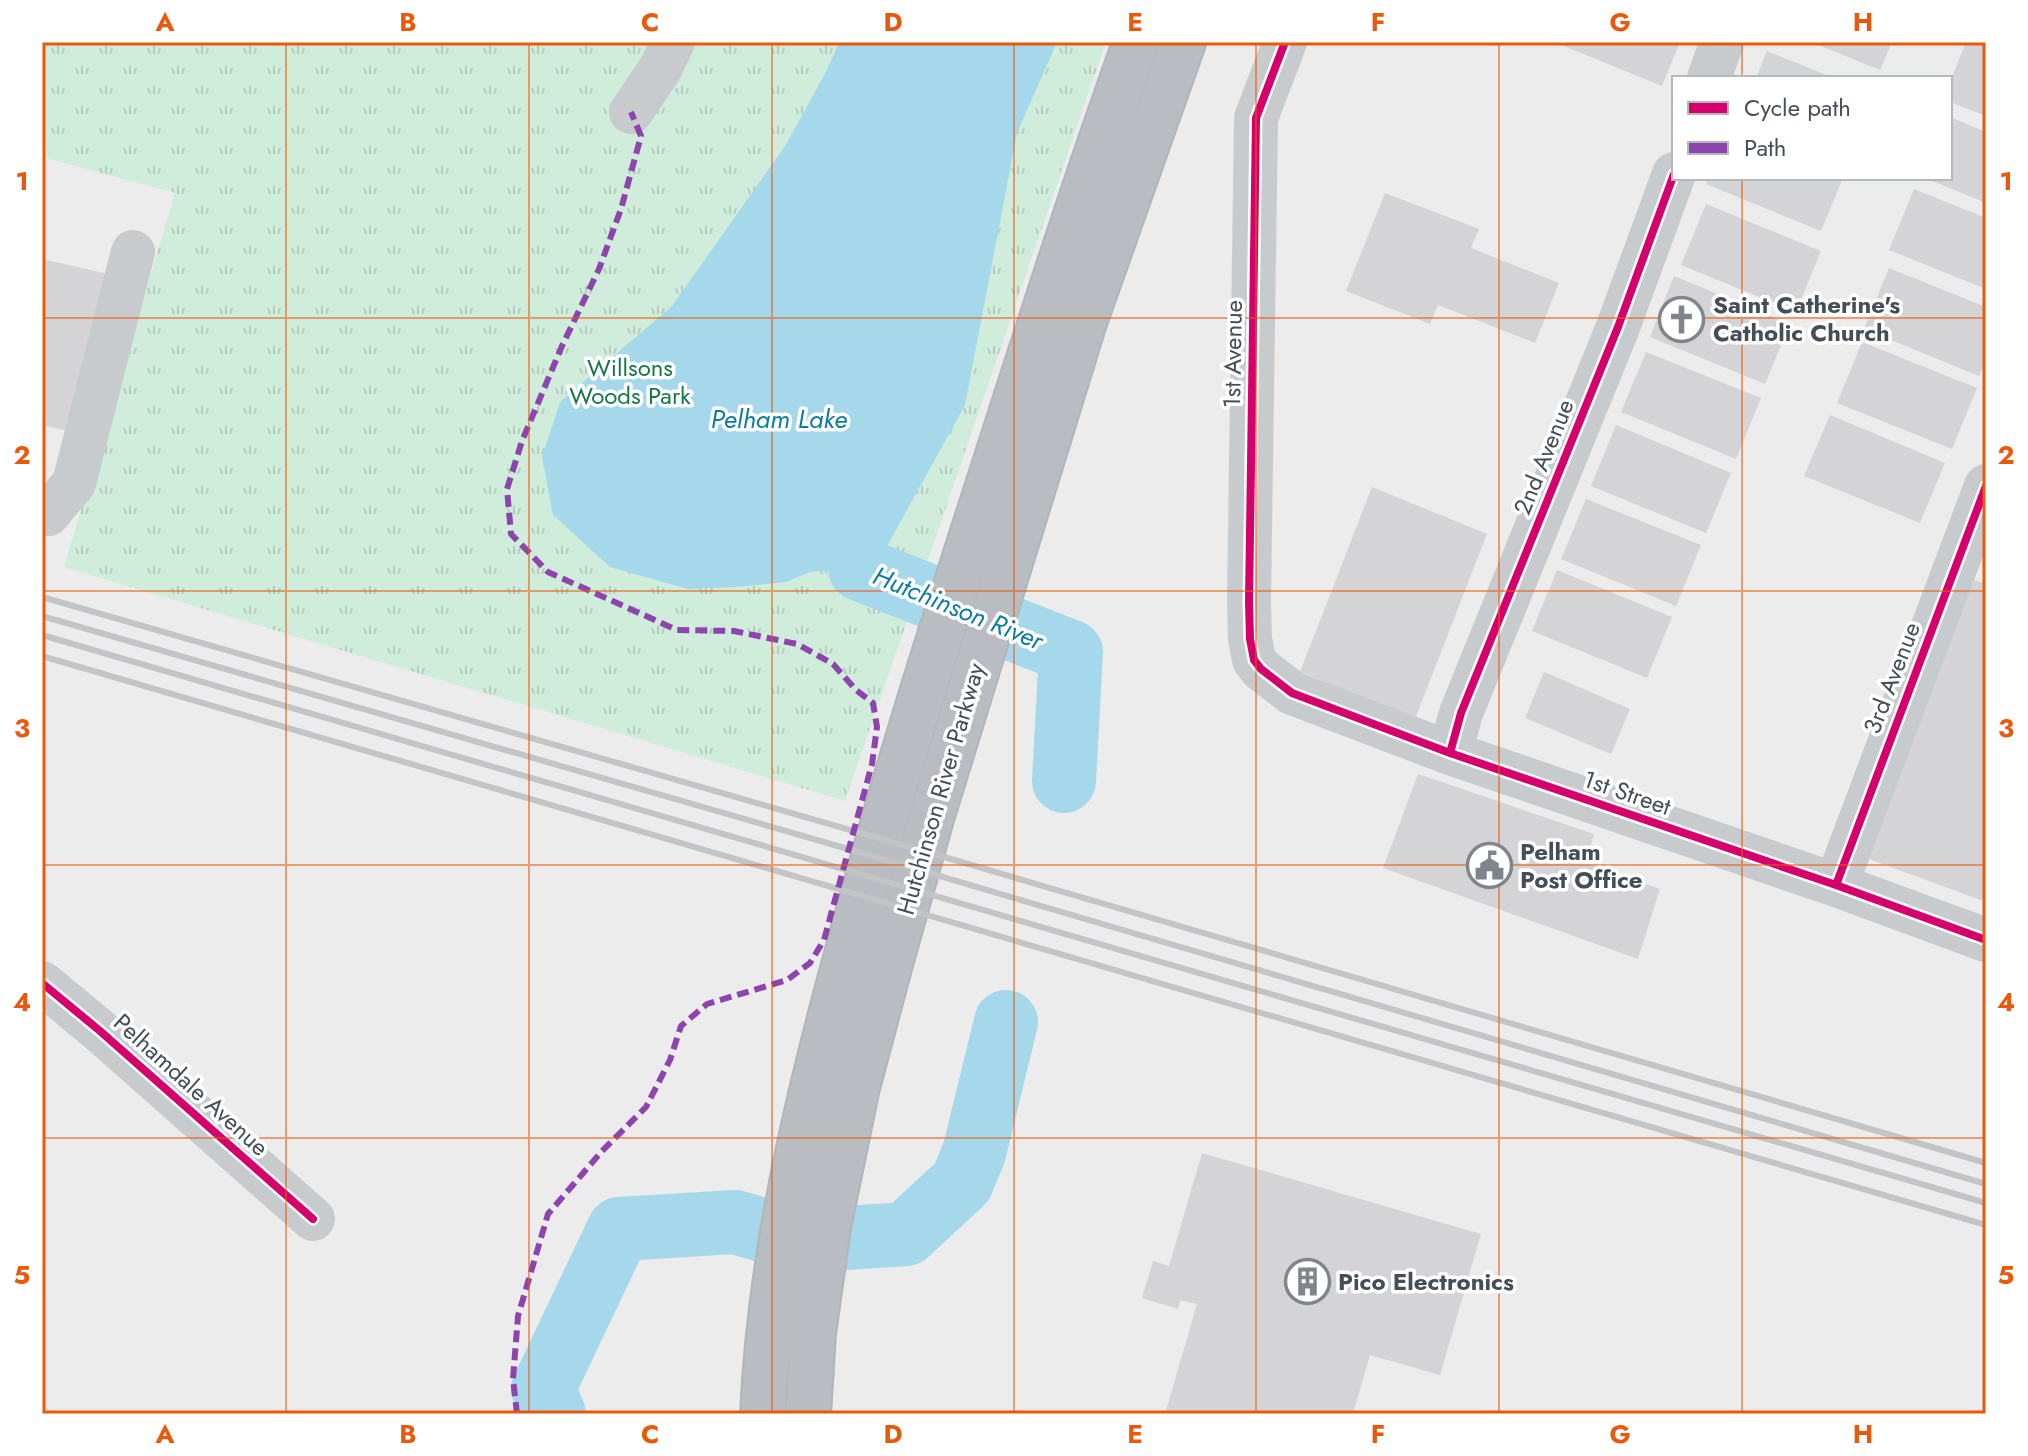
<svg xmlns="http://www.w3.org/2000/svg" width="2028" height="1456" viewBox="0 0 2028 1456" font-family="Jost,sans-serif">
	<defs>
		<pattern id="park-tufts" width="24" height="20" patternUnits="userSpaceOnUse" patternTransform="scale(2)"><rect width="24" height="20" fill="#d0eddc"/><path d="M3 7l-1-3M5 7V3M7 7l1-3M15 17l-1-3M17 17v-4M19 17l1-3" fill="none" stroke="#b4cdbf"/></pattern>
	</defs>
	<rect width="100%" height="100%" fill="#edecec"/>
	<path fill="url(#park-tufts)" d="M42 42H1106L845 801 64 567 175 193 42 157Z"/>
	<path fill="#a5d8ea" d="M839 42H1057L1017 133 965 405 886 548 860 569 810 572 786 582 737 587 688 589 610 567 553 515 542 457 560 402 672 306 785 146 827 70Z"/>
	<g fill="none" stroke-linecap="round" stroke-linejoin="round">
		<path stroke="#a5d8ea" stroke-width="64" d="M860 569 1071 652 1064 781
			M554 1414 543 1389 619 1229 735 1222 801 1241 906 1234 962 1182 974 1153 1006 1022"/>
	</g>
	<path fill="#d4d4d6" d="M1554 42H1680L1662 86Z
		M1811 42H1892L1880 70Z
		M1966 42 1986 45V116L1950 102V82Z
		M1767 51 1834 78H1756Z
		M1950 117 1986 132V203L1925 178H1950Z
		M1708 178H1843L1821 231 1706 184Z
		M1914 189 1986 218V289L1889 250Z
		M1385 193 1479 229 1471 248 1559 283 1535 343 1438 305 1430 324 1346 291Z
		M1706 204 1821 251 1796 312 1681 265Z
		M42 259 117 276 82 434 42 425Z
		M1889 268 1986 307V360L1979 376 1864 329Z
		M1674 276 1790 324 1765 384 1650 337Z
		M1862 342 1977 388 1952 449 1837 403Z
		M1646 352 1761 398 1736 459 1621 412Z
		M1830 415 1945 463 1920 523 1804 476Z
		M1616 425 1731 473 1706 533 1591 486Z
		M1372 487 1487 534 1415 719 1300 672Z
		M1586 499 1701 545 1676 606 1561 559Z
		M1557 570 1672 617 1647 678 1532 631Z
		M1974 580 1986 584V902L1869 859Z
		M1544 672 1630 709 1611 754 1525 718Z
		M1418 774 1594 834 1586 863 1660 889 1638 959 1383 868Z
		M1202 1153 1481 1234 1440 1375 1370 1355 1353 1414H1165L1197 1304 1180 1300 1178 1309 1142 1298 1153 1261 1169 1266Z"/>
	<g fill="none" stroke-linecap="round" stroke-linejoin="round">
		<defs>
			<path id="highway" d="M763 1414C772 1221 822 1045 873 860 909 731 950 604 991 477 1038 331 1084 186 1136 42
				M808 1414 813 1333 828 1227 857 1087 892 956 932 815 1084 322 1183 42"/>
		</defs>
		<use href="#highway" stroke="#b1b6bc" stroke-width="48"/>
		<path stroke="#c8cbcd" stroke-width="44" d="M1285 42 1256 118 1249 602 1250 639 1254 660 1261 669 1292 693 1450 753 1836 885 1986 940
			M1709 78 1722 42
			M631 112 660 69 673 42
			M42 513 48 514 74 483 133 252
			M1450 753 1461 713 1618 327 1674 174
			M1836 885 1986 486
			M42 983 100 1031 313 1219"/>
		<use href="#highway" stroke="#b9bdc2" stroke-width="44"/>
		<path stroke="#c2c4c6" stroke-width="6" d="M42 597 958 861 1986 1163
			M42 616 841 847 1986 1184
			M42 635 1986 1203
			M42 656 1986 1225"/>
		<path stroke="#8e44ad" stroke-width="6" stroke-dasharray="12 6" stroke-linecap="butt" d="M517 1414 513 1379 518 1316 548 1214 602 1151 646 1107 670 1060 681 1026 707 1004 787 980 810 963 824 940 872 764 877 727 873 703 856 690 833 664 797 644 734 631 677 630 548 572 511 534 507 489 522 441 562 346 599 269 621 209 641 136 631 112"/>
		<defs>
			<path id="cycleway" d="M1285 42 1256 118 1249 602 1250 639 1254 660 1261 669 1292 693 1450 753 1836 885 1986 940
				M1450 753 1461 713 1618 327 1674 174
				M1836 885 1986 486
				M42 983 100 1031 313 1219"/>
		</defs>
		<use href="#cycleway" stroke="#fff" stroke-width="13"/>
		<use href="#cycleway" stroke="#d6006c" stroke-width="8"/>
	</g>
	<path fill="none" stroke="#e8590c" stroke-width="2" stroke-opacity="0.55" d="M286 42V1414M529 42V1414M772 42V1414M1014 42V1414M1256 42V1414M1499 42V1414M1742 42V78M1742 178V1414M42 318H1986M42 591H1986M42 865H1986M42 1138H1986"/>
	<defs>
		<symbol id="church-ring" viewBox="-11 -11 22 22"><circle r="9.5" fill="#fff" stroke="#7f858c" stroke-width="1.5"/><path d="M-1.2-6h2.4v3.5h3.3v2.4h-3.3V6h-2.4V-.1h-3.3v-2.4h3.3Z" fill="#7f858c"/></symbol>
		<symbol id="civic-ring" viewBox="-11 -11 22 22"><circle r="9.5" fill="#fff" stroke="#7f858c" stroke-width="1.5"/><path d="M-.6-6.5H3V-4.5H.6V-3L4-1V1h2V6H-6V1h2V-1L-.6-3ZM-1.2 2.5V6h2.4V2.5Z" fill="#7f858c"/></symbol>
		<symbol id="building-ring" viewBox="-11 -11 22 22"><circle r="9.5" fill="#fff" stroke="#7f858c" stroke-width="1.5"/><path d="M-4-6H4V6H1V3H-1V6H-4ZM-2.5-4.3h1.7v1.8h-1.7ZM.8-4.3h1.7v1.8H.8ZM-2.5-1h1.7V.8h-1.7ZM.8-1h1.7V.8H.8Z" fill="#7f858c"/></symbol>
	</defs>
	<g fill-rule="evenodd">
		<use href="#church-ring" x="1656" y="294" width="51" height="51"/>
		<use href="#civic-ring" x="1464" y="840" width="51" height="51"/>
		<use href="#building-ring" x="1282" y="1256" width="51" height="51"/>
	</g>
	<g text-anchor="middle" stroke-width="7" stroke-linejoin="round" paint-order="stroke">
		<g font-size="24" font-weight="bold" fill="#444e58" stroke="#fff" text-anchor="start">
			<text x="1713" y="313">Saint Catherine's<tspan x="1713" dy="28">Catholic Church</tspan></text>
			<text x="1520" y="860">Pelham<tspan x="1520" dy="28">Post Office</tspan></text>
			<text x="1338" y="1290">Pico Electronics</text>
		</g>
		<g font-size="24" fill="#444e58" stroke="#fff">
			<text transform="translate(1233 354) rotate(-89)" y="8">1st Avenue</text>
			<text transform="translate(1544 457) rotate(-68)" y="8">2nd Avenue</text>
			<text transform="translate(1892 678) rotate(-69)" y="8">3rd Avenue</text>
			<text transform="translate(941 789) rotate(-74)" y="8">Hutchinson River Parkway</text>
			<text transform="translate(1627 793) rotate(19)" y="8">1st Street</text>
			<text transform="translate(191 1085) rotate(42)" y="8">Pelhamdale Avenue</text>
		</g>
		<g font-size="24" fill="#17774b" stroke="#fff">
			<text x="630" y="376">Willsons<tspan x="630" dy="28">Woods Park</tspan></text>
		</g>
		<g font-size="26" font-style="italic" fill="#0e7ca1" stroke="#fff">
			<text x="779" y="428">Pelham Lake</text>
			<text transform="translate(958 608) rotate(22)" y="9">Hutchinson River</text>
		</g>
	</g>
	<rect width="2028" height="1456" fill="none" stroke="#ffffff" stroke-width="88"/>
	<rect x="1672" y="76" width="280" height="104" fill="#ffffff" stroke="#b4b8bc" stroke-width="2"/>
	<rect x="1688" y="102" width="40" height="12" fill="#d6006c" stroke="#b4b8bc" stroke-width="2"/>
	<text x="1744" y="116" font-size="24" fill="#444e58">Cycle path</text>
	<rect x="1688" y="142" width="40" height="12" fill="#8e44ad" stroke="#b4b8bc" stroke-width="2"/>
	<text x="1744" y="156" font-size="24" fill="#444e58">Path</text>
	<rect x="44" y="44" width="1940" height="1368" fill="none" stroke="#e8590c" stroke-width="3"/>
	<g font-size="26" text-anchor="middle" font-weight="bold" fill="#e8590c">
		<text x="165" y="31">A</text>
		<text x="408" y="31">B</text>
		<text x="650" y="31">C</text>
		<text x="893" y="31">D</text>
		<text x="1135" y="31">E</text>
		<text x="1378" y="31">F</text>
		<text x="1620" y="31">G</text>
		<text x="1863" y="31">H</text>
		<text x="22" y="190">1</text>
		<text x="2006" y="190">1</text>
		<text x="22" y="464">2</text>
		<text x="2006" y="464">2</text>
		<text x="22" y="737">3</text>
		<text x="2006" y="737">3</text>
		<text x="22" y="1011">4</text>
		<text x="2006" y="1011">4</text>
		<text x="22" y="1284">5</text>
		<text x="2006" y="1284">5</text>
		<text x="165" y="1443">A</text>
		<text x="408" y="1443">B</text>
		<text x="650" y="1443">C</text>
		<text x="893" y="1443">D</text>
		<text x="1135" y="1443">E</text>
		<text x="1378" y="1443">F</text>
		<text x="1620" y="1443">G</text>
		<text x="1863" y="1443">H</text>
	</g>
</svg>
